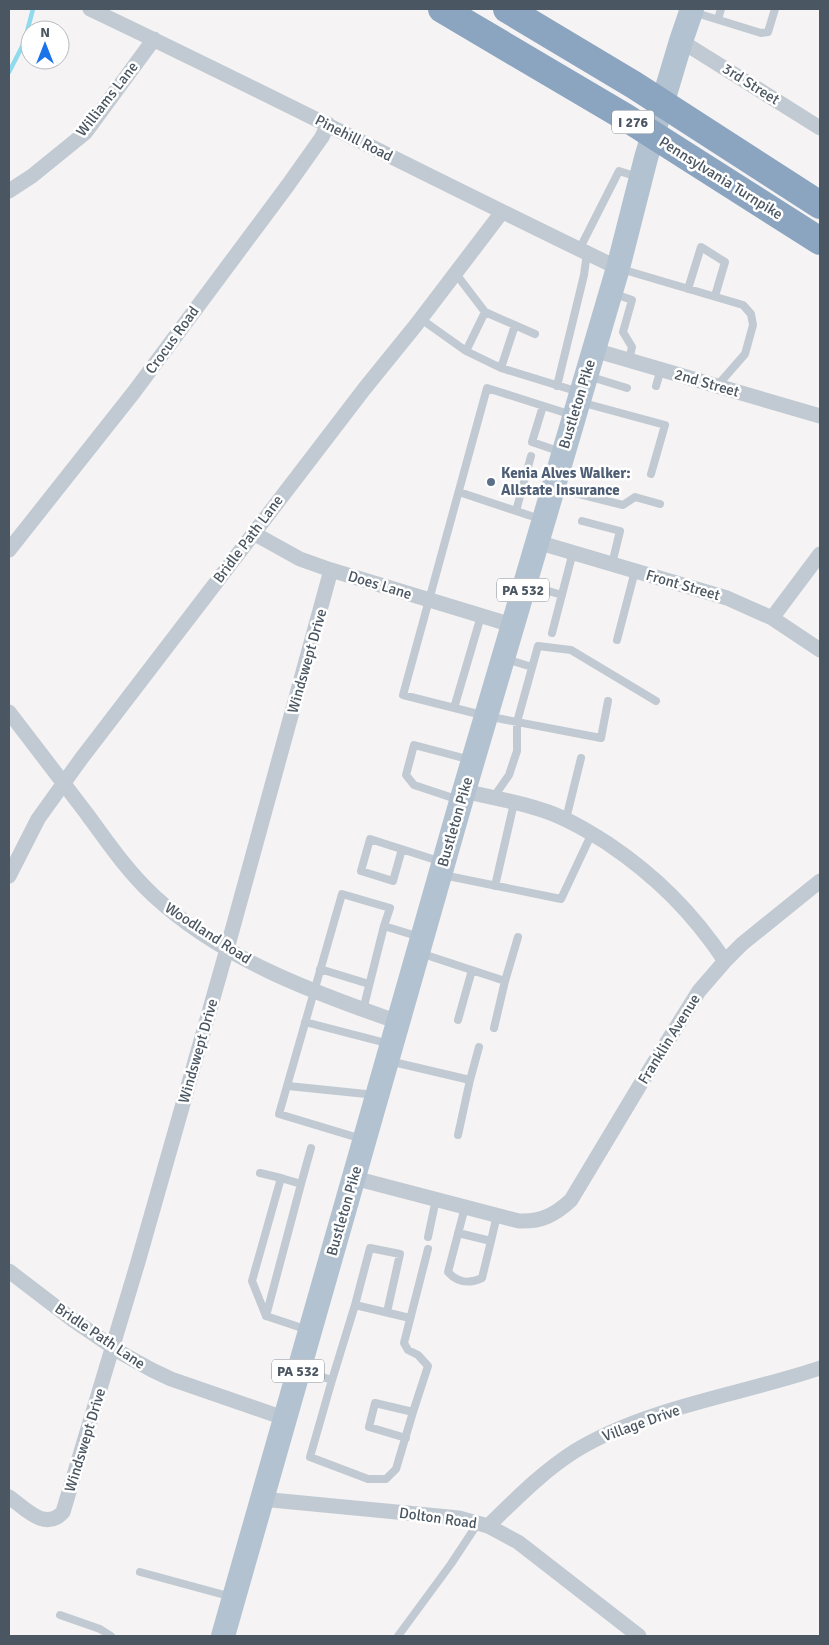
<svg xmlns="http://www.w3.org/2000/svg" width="829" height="1645" viewBox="0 0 829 1645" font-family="Signika,sans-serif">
	<rect width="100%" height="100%" fill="#f5f3f3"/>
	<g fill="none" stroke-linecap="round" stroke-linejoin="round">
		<path stroke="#90daee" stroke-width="4.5" d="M9 72 24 43 33 9"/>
		<path stroke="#c1cad2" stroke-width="8" d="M693 12 761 33 768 32 775 9
			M718 19 721 9
			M579 250 619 171 638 177
			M621 269 743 305 751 314 753 325 745 354 717 386
			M456 274 485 312 535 334
			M688 289 701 247 725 262 715 296
			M612 293 632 300 623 332 632 347 629 360
			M421 319 466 351 485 312
			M466 351 501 368 579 392
			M501 368 515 325
			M588 376 627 388
			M557 386 584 275 587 253
			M656 386 661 369
			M580 402 665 425 651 474
			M543 406 532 442 561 452
			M572 415 487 388 403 695 486 716 601 738 608 701
			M555 488 623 505 635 497 660 504
			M459 492 540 519
			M516 511 531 456
			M582 521 620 531 612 564
			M528 585 562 595
			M552 633 573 552
			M617 640 635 571
			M506 659 532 667
			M454 708 481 616
			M493 798 509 775 517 751V722L538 646 571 650 656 701
			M459 800 414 785 406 775 414 745 471 760
			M566 819 581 758
			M402 849 393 881 361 871 370 839 442 862
			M443 875 561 899 592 833
			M495 886 514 803
			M420 953 505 981 518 937
			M320 969 369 984
			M363 1010 384 926 420 937
			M458 1020 472 970
			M305 1022 390 1044
			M494 1028 505 981
			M389 1061 470 1080 479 1047
			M288 1086 376 1095
			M458 1135 470 1080
			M362 1139 279 1114 342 894 390 908 384 926
			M260 1173 281 1178
			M301 1184 311 1148
			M458 1233 491 1241 482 1278C469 1284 458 1283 448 1272L465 1207
			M428 1237 436 1199
			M491 1241 497 1215
			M355 1305 370 1248 400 1254 387 1312
			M266 1316 252 1281 281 1178 301 1184 266 1316 308 1330
			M303 1371 332 1380 310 1457 368 1479H386L396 1469 413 1412 375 1403 369 1427 406 1438
			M332 1380 355 1305 410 1318
			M413 1412 428 1366 418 1355 408 1350 404 1343 428 1249
			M140 1572 232 1597
			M60 1615 100 1629 111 1636
			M398 1636 451 1564 478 1523"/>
		<path stroke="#c1cad2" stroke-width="15" d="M90 9C267 93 441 183 618 268
			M681 41 820 128
			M9 191 32 176 85 133 154 39
			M594 350 820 416
			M253 533 300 559 331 570 512 625
			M537 542 727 598 772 618 820 650
			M9 550 134 392 288 185 322 137 328 124
			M772 618 820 554
			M9 712C35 746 61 780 87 814 108 843 128 872 154 896 222 959 312 992 398 1022
			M464 791C489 797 514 801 539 809 563 816 585 829 607 843 656 876 692 912 725 961
			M9 876 38 819 81 759 365 388 416 325 502 212
			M354 1178 519 1221C541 1222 555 1215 571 1200L640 1085 699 991 725 961 742 944 820 881
			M9 1271 73 1320 123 1354 152 1370 171 1379 284 1418
			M9 1497C25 1508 45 1532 63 1512L138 1262 227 949 331 570
			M261 1499 459 1518 488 1526 518 1542 639 1636
			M488 1526C516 1499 542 1472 575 1451 647 1407 740 1395 820 1368"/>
		<path stroke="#b3c2d1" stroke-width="24" d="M223 1636 464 791 618 268 646 158 681 41 692 9"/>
		<path stroke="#8ba5c1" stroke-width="28" d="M442 9 625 117 820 241
			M507 9 634 85 820 205"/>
	</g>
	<circle fill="#5c6f8a" stroke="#fff" stroke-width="2" cx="491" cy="482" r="5"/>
	<g text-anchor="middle" stroke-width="5" stroke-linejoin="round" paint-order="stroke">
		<g fill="#fff" stroke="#808990" stroke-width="1">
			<rect x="612" y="110.5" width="42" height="23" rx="4"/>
			<rect x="497" y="578.5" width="52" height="23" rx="4"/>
			<rect x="272" y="1359.5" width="52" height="23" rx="4"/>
		</g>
		<g font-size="14" font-weight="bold" fill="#4a5661">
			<text x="633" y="127">I 276</text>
			<text x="523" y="595">PA 532</text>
			<text x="298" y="1376">PA 532</text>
		</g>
		<g font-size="15" fill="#4a5661" stroke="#fff">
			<text transform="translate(751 84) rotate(32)" y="5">3rd Street</text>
			<text transform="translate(107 99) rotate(-52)" y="5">Williams Lane</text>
			<text transform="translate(354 138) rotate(27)" y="5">Pinehill Road</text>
			<text transform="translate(721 178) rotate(32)" y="5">Pennsylvania Turnpike</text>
			<text transform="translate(172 340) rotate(-54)" y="5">Crocus Road</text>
			<text transform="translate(707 383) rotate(16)" y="5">2nd Street</text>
			<text transform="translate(577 404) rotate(-73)" y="5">Bustleton Pike</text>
			<text transform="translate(248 539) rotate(-53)" y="5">Bridle Path Lane</text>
			<text transform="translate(380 585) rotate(17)" y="5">Does Lane</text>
			<text transform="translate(683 585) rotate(16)" y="5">Front Street</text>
			<text transform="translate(307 661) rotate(-74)" y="5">Windswept Drive</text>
			<text transform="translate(455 822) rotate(-74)" y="5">Bustleton Pike</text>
			<text transform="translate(208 933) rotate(33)" y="5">Woodland Road</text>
			<text transform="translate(669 1039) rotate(-58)" y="5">Franklin Avenue</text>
			<text transform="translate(198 1051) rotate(-74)" y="5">Windswept Drive</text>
			<text transform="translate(344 1211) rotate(-74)" y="5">Bustleton Pike</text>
			<text transform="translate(100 1336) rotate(34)" y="5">Bridle Path Lane</text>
			<text transform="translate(641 1423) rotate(-20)" y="5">Village Drive</text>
			<text transform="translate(85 1440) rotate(-73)" y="5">Windswept Drive</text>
			<text transform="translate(438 1518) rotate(8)" y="5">Dolton Road</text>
		</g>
		<g font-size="15" font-weight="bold" fill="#4e5e75" stroke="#fff" text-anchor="start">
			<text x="501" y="478">Kenia Alves Walker:<tspan x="501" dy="17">Allstate Insurance</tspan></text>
		</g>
	</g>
	<rect width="829" height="1645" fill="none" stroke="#4a5661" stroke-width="20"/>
	<g transform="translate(45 45)"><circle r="24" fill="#ffffff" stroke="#b7bbc0"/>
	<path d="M0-4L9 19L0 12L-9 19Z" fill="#1a73e8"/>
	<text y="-8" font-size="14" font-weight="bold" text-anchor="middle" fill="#4a5661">N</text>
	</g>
</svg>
